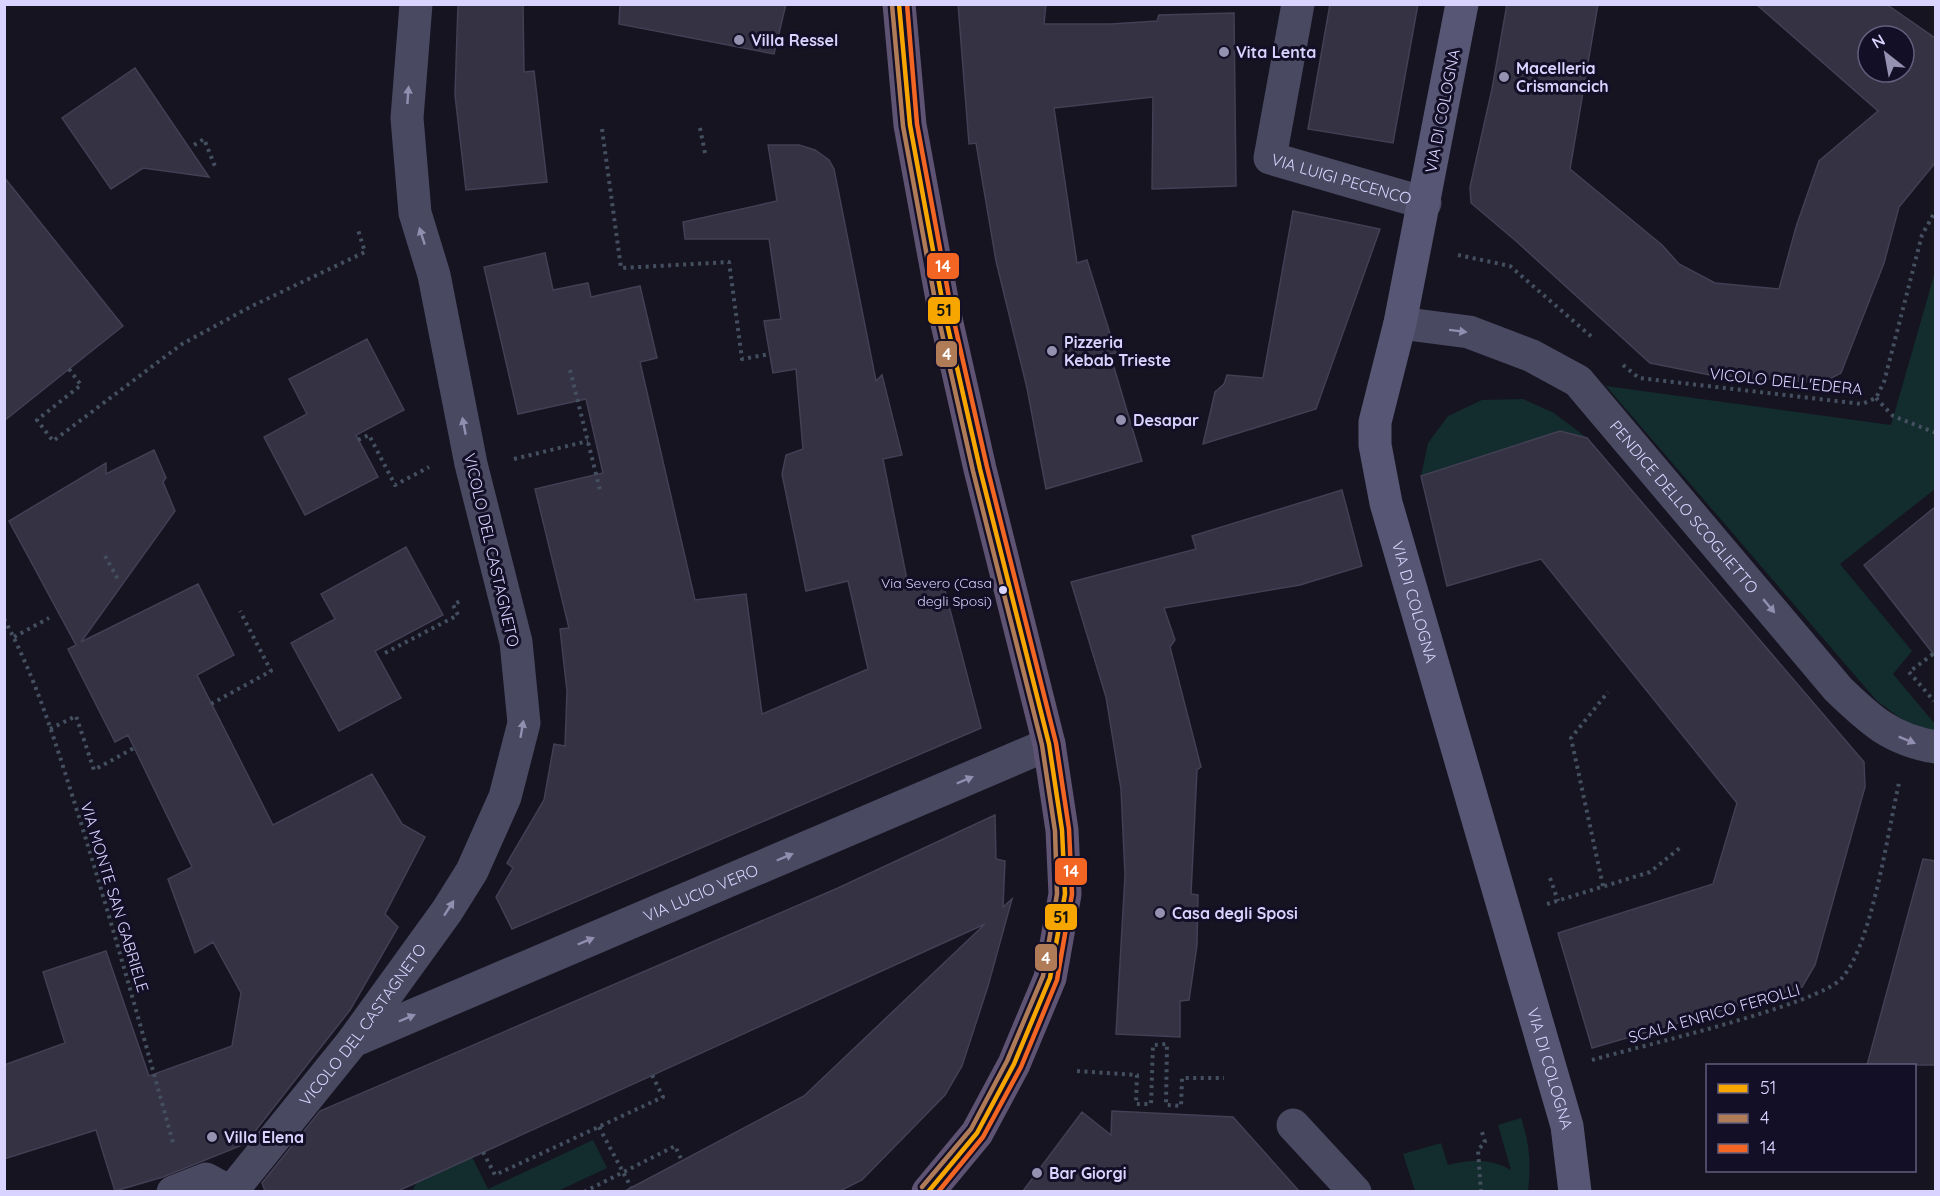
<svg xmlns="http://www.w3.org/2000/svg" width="1940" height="1196" viewBox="0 0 1940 1196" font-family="Quicksand,sans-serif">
	<rect width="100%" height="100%" fill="#161421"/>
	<path fill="#132c2d" d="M1935 272V489L1840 564 1912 651 1893 674 1935 724V731L1911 726 1877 701 1606 386 1891 425Z
		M1523 399 1554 413 1587 438 1560 431 1421 476 1428 443 1448 416 1482 400Z
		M1521 1118C1530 1144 1531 1165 1528 1191H1415L1403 1154 1441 1143 1448 1165C1471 1159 1490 1158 1511 1170L1498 1125Z
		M593 1140 607 1168 558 1191 412 1192 416 1183 472 1157 488 1189Z"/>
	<path fill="#343243" stroke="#433f54" stroke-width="1.5" fill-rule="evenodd" d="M458 4H523L524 72 534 71 547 182 466 190 455 95Z
		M620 4H786L774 54 619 24Z
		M958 4H1046L1044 24H1111L1157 21 1159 15 1234 13 1236 186 1152 189 1153 97 1054 108 1077 263 1087 260 1116 353 1110 354 1142 461 1046 489 1027 388 996 261 976 143 969 144Z
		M1330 4H1418L1393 143 1308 129Z
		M1507 4H1598L1570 169 1662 245 1679 264 1715 283 1779 289 1796 227 1819 161 1878 111 1756 4H1886L1935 38V163L1899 207 1884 263 1841 373 1822 383 1710 375 1650 363 1516 241 1471 203 1470 187 1492 89ZM1868 36H1904V72H1868Z
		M135 68 209 177 143 168 111 189 62 118Z
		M768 145H799L815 150 829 160 834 169 876 381 882 375 902 455 883 459 909 590 943 583 981 728 512 929 496 897 513 868 507 863 544 800 554 744 565 746 567 691 560 629 569 628 535 489 603 473 586 399 518 414 484 267 545 253 553 290 588 283 591 297 640 286 657 358 640 362 695 600 746 594 762 714 868 669 848 581 806 591 782 474 786 455 803 449 796 369 773 373 764 321 781 319 769 239H685L683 222 777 201Z
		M4 177 123 326 4 421Z
		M1293 211 1380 229 1316 409 1203 444 1215 392 1224 384 1227 375 1263 378Z
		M367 339 404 410 356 435 378 477 305 515 264 437 307 414 289 379Z
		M1560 431 1587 438 1864 762 1865 787 1815 965 1802 987 1592 1048 1558 933 1713 884 1737 803 1541 559 1447 586 1421 476Z
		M154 450 166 478 163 482 175 511 81 642 198 584 234 655 197 675 273 825 372 774 402 824 425 837 385 914 398 927 350 1010 245 1144 163 1177 115 1191 96 1130 4 1159V1065L65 1043 43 972 106 951 149 1076 232 1046 241 993 213 942 195 953 168 879 192 867 128 735 115 742 68 649 76 645 9 521 106 463V474Z
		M1342 490 1362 566 1300 585 1164 608 1175 640 1170 647 1201 767 1197 770 1191 894 1198 895 1197 945 1189 1000 1180 1001V1037L1116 1034 1125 875 1121 789 1106 697 1071 582 1196 549 1192 536Z
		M1935 507V656L1864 565Z
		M406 547 443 615 375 651 401 698 339 731 291 643 335 619 321 594Z
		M995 815 996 859 1005 861 1003 907 1012 899 988 986 962 1066 945 1095 862 1180 840 1191H625L804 1096 985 924 398 1191H265L262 1183 320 1111 838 888Z
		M1923 859 1935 861V1065H1867Z
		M1112 1111 1233 1117 1299 1191H1023L1082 1112 1111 1135Z"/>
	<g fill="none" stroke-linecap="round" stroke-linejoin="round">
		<path stroke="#44505f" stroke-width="4" stroke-dasharray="3 4.5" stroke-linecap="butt" d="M700 128 705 153
			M602 129 621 268 729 262 742 359 770 354
			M194 145 204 139 216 169
			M1458 255 1510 266 1593 338
			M1623 365 1639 378 1862 404 1876 398 1884 382 1922 235 1936 210
			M69 369 81 385 37 420 53 441 182 344 250 307 365 252 358 230
			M570 370 601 494
			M1876 398 1893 416 1936 433
			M358 440 369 435 395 485 429 467
			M514 459 588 441
			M105 556 119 581
			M4 619C39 683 59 755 81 823 114 930 144 1038 174 1146
			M14 637 49 618
			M385 653 458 615 453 605 462 600
			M1933 654 1909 672 1934 701
			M211 704 271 671 240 611
			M50 729 76 716 94 770 134 748
			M1550 878 1558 901
			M1603 886 1571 738 1608 692
			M1547 904 1650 872 1681 847
			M1592 1060C1636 1047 1819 1005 1842 978 1872 944 1888 831 1899 783
			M1077 1071 1137 1075 1136 1104H1151L1153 1045 1167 1044 1166 1105 1181 1106 1182 1078H1224
			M599 1127 631 1187
			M483 1152 495 1175 663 1097 652 1075
			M584 1192 675 1146 682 1161
			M1481 1192 1478 1150 1485 1142 1482 1132"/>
		<g stroke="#4a4962" stroke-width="33">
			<path id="s1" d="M1298 4 1270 158 1425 203"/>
			<path id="s2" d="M1400 323 1469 332 1532 356 1578 381 1838 689C1869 719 1891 740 1936 747"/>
			<path id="s3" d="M353 1041 1049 744"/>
			<path d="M1293 1125 1355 1192"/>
			<path d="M173 1192 206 1179 230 1192"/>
			<path id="s4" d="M231 1192 353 1041 447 911 472 871 505 797 524 723 516 642 471 464 434 275 415 213 407 118 416 4"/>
		</g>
		<path stroke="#575674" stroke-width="33" id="s5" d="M1462 4 1400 323 1375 422V445L1386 503 1567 1126 1575 1192"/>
		<path stroke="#5e5373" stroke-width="33" d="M899 4 910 125 944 310 980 469 1049 744 1062 830 1065 894 1050 978 1014 1064 977 1133 928 1192"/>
		<defs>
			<path id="bus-1" d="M899 4 910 125 944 310 980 469 1049 744 1062 830 1065 894 1050 978 1014 1064 977 1133 928 1192"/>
			<path id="bus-2" d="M892 5 903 126 937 311 973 471 1042 745 1055 831 1057 894 1043 976 1007 1061 971 1129 922 1187"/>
			<path id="bus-3" d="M907 4 917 124 951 308 987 467 1056 743 1069 829 1072 894 1057 980 1021 1067 983 1137 938 1192"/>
		</defs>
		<use href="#bus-1" stroke="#130f26" stroke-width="9"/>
		<use href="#bus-2" stroke="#130f26" stroke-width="9"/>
		<use href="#bus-3" stroke="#130f26" stroke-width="9"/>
		<use href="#bus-1" stroke="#f7a600" stroke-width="4.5"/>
		<use href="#bus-2" stroke="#b07c57" stroke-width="4.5"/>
		<use href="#bus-3" stroke="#f26522" stroke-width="4.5"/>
	</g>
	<defs><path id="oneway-solid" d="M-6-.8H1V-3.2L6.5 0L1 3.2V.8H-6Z" transform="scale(1.5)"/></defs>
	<g fill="#928eb0">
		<use href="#oneway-solid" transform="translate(408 95) rotate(-86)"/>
		<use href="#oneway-solid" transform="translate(422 236) rotate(-108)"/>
		<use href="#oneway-solid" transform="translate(1458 331) rotate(7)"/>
		<use href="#oneway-solid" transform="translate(464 426) rotate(-101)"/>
		<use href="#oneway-solid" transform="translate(1769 606) rotate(50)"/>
		<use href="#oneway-solid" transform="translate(522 729) rotate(-80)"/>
		<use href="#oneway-solid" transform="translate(1907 740) rotate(22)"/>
		<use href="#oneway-solid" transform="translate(965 780) rotate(-23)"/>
		<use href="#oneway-solid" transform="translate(785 857) rotate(-23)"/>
		<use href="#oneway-solid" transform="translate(449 908) rotate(-57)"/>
		<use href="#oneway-solid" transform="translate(586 941) rotate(-23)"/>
		<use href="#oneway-solid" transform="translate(407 1018) rotate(-23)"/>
	</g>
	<g fill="#9591b1" stroke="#130f26" stroke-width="2">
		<circle cx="739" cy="40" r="6"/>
		<circle cx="1224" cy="52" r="6"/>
		<circle cx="1504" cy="77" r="6"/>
		<circle cx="1052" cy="351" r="6"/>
		<circle cx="1121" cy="420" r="6"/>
		<circle cx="1160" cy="913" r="6"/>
		<circle cx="212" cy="1137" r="6"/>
		<circle cx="1037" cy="1173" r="6"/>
	</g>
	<circle fill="#d9d4ff" stroke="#130f26" stroke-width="2" cx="1003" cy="590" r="5"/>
	<g text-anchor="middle" stroke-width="6" stroke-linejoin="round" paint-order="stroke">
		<g font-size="14" fill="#d9d4ff" stroke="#130f26" text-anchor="end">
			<text x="992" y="588">Via Severo (Casa<tspan x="992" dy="18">degli Sposi)</tspan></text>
		</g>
		<g font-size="16" font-weight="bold" fill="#d9d4ff" stroke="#130f26" text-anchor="start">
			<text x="751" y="46">Villa Ressel</text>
			<text x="1236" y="58">Vita Lenta</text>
			<text x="1516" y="74">Macelleria<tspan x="1516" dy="18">Crismancich</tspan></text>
			<text x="1064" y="348">Pizzeria<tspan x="1064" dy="18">Kebab Trieste</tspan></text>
			<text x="1133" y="426">Desapar</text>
			<text x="1172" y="919">Casa degli Sposi</text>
			<text x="224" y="1143">Villa Elena</text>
			<text x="1049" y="1179">Bar Giorgi</text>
		</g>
		<g font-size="16" fill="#d9d4ff" stroke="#130f26">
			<text transform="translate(1442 111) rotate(-79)" y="6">VIA DI COLOGNA</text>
			<text dy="6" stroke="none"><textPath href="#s1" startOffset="231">VIA LUIGI PECENCO</textPath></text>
			<text transform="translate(1786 381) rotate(6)" y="6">VICOLO DELL'EDERA</text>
			<text dy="6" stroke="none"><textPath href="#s2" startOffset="354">PENDICE DELLO SCOGLIETTO</textPath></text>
			<text transform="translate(492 550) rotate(77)" y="6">VICOLO DEL CASTAGNETO</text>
			<text dy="6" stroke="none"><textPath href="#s5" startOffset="612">VIA DI COLOGNA</textPath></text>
			<text dy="6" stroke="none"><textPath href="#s3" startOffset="378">VIA LUCIO VERO</textPath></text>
			<text transform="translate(115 897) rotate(73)" y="6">VIA MONTE SAN GABRIELE</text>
			<text transform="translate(1714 1013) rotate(-16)" y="6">SCALA ENRICO FEROLLI</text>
			<text dy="6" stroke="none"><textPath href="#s4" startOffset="213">VICOLO DEL CASTAGNETO</textPath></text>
			<text dy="6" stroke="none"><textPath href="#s5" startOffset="1098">VIA DI COLOGNA</textPath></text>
		</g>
	</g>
	<g stroke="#130f26" stroke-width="2">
		<rect x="926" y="252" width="34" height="28" rx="6" fill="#f26522"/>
		<rect x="927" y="296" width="34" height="29" rx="6" fill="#f7a600"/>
		<rect x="935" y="340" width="23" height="28" rx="6" fill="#b07c57"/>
		<rect x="1054" y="857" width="34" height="29" rx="6" fill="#f26522"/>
		<rect x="1044" y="903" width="34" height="28" rx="6" fill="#f7a600"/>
		<rect x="1034" y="943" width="24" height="29" rx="6" fill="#b07c57"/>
	</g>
	<g font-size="16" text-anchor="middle" font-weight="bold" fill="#fff">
		<text x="943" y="272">14</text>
		<text x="947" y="360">4</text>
		<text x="1071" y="877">14</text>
		<text x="1046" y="964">4</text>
	</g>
	<g font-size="16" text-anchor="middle" font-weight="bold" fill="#111">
		<text x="944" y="316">51</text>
		<text x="1061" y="923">51</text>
	</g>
	<rect width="1940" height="1196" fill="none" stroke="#d9d4ff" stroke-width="12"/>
	<rect x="1706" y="1064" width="210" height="108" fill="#130f26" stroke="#625e7d" stroke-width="1.5"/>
	<rect x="1718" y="1084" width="30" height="9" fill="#f7a600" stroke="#625e7d" stroke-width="1.5"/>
	<text x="1760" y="1094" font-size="18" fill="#d9d4ff">51</text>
	<rect x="1718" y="1114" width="30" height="9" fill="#b07c57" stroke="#625e7d" stroke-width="1.5"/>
	<text x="1760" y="1124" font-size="18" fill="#d9d4ff">4</text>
	<rect x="1718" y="1144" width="30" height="9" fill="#f26522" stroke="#625e7d" stroke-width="1.5"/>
	<text x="1760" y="1154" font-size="18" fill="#d9d4ff">14</text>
	<g transform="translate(1886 54) rotate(329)"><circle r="28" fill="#130f26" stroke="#625e7d" stroke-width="1.5"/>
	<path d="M0-4.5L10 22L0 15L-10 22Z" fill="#9591b1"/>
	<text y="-9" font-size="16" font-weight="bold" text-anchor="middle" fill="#d9d4ff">N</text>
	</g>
</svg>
